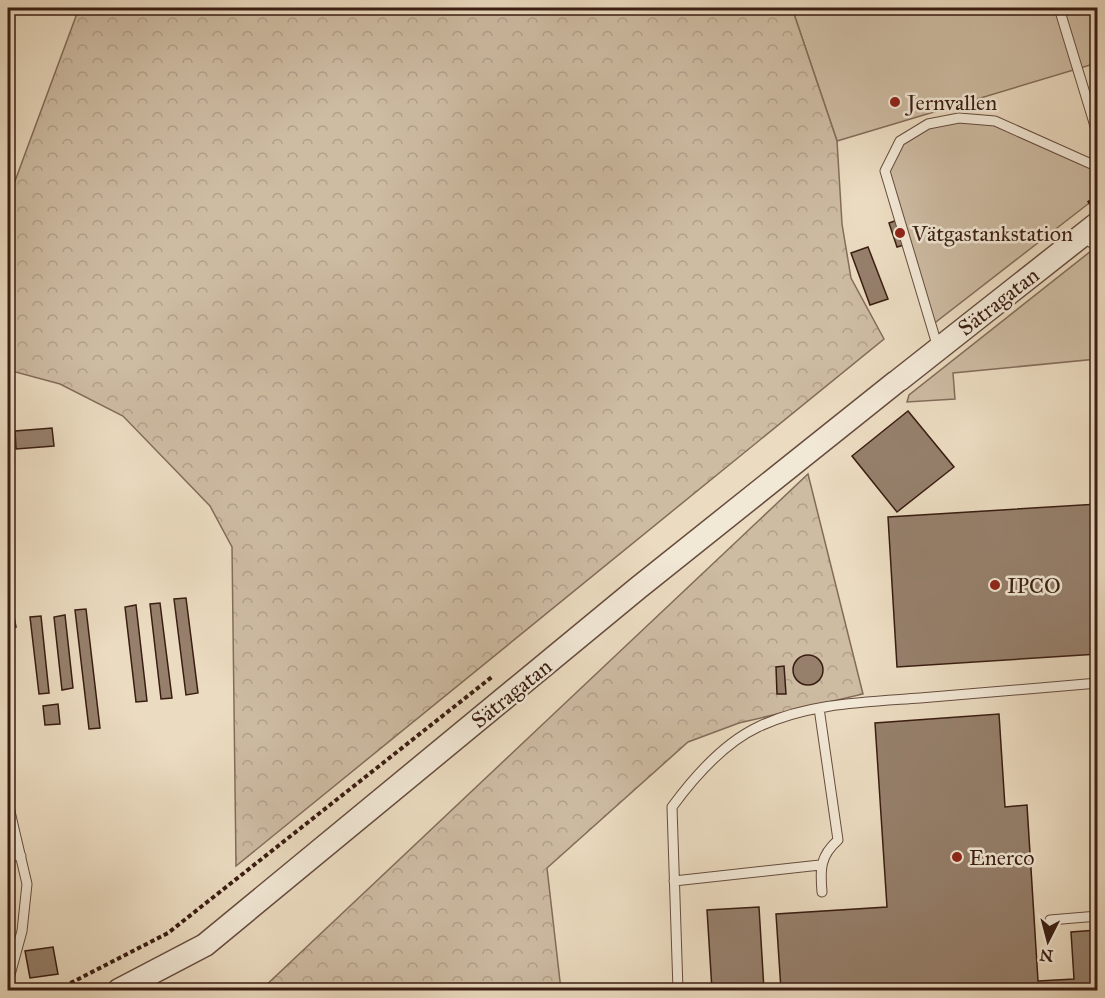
<svg xmlns="http://www.w3.org/2000/svg" width="1105" height="998" viewBox="0 0 1105 998" font-family="'IM FELL Great Primer',serif">
	<defs>
		<pattern id="forest-crowns" width="20" height="18" patternUnits="userSpaceOnUse" patternTransform="scale(1.5)"><rect width="20" height="18" fill="#cdbba2"/><path d="M2 6a3 3 0 1 1 6 0M12 15a3 3 0 1 1 6 0" fill="none" stroke="#b1a08a"/></pattern>
	</defs>
	<rect width="100%" height="100%" fill="#ebdbc0"/>
	<filter id="stains"><feTurbulence type="fractalNoise" baseFrequency=".00333" numOctaves="4"/><feColorMatrix values="0 0 0 0 .2 0 0 0 0 .09 0 0 0 0 .02 0 0 0 .5 -.17"/></filter>
	<radialGradient id="worn" r=".72"><stop offset=".6" stop-color="#630" stop-opacity="0"/><stop offset="1" stop-color="#630" stop-opacity=".3"/></radialGradient>
	<path fill="#cdbba2" stroke="#846c5a" stroke-width="1.5" d="M792 8H1097V63L837 141Z
		M995 121 1097 167V197L932 325 885 171 900 141 928 124Z
		M1096 247 1097 359 953 373 955 399 907 402 909 395Z"/>
	<path fill="url(#forest-crowns)" stroke="#846c5a" stroke-width="1.5" d="M79 8H792L837 141 842 224 851 278 884 339 236 866 232 547 210 506 123 416 60 384 8 370V200Z
		M808 474 863 694 739 723 688 742 547 868 561 990H261Z"/>
	<path fill="#96806c" stroke="#3a1d12" stroke-width="1.5" d="M903 218 911 243 897 247 889 223Z
		M868 247 888 299 870 305 851 253Z
		M908 411 954 467 897 512 852 456Z
		M52 428 54 446 16 449 15 431Z
		M1098 504V654L897 667 888 517Z
		M186 598 198 693 186 695 174 599Z
		M160 603 172 698 161 699 150 604Z
		M136 605 147 701 136 702 125 607Z
		M86 609 100 728 89 729 75 610Z
		M13 611 16 627 8 628V612Z
		M65 615 73 688 62 690 54 617Z
		M41 616 49 693 39 694 30 617Z
		M793 670a15 15 0 1 1 30 0a15 15 0 1 1-30 0Z
		M784 666 786 694H777L776 667Z
		M58 704 60 724 45 725 43 706Z
		M999 714 1005 807 1027 805 1038 981 1074 979 1071 932 1097 930 1098 990H781L776 914 887 907 875 723Z
		M759 907 764 990H712L707 910Z
		M53 947 58 974 30 978 25 951Z"/>
	<g fill="none" stroke-linecap="round" stroke-linejoin="round">
		<defs>
			<path id="service" d="M1059 8 1098 136
				M1083 236 1098 248
				M938 348 885 171 900 141 928 124 959 118 995 121 1098 167
				M819 708 838 840C820 856 820 869 822 892
				M8 803 27 884 22 931 8 982
				M8 855 21 856
				M674 881 820 865
				M1050 920 1098 916
				M678 990 672 807C694 777 724 743 758 727 808 703 866 702 920 698 979 693 1038 688 1098 683"/>
			<path id="tertiary" d="M899 380 1098 223
				M119 990 205 945 638 588 896 382"/>
		</defs>
		<use href="#service" stroke="#664c3e" stroke-width="11"/>
		<use href="#tertiary" stroke="#664c3e" stroke-width="25"/>
		<path stroke="#3a1d12" stroke-width="4" stroke-dasharray="4.5 3" stroke-linecap="butt" d="M1088 203 1098 197
			M57 990 168 933 493 676"/>
		<use href="#service" stroke="#f2e8d6" stroke-width="9"/>
		<use href="#tertiary" stroke="#f2e8d6" stroke-width="22"/>
	</g>
	<g fill="#8f2418" stroke="#f2e8d6" stroke-width="2">
		<circle cx="895" cy="102" r="6"/>
		<circle cx="900" cy="233" r="6"/>
		<circle cx="995" cy="585" r="6"/>
		<circle cx="957" cy="857" r="6"/>
	</g>
	<g text-anchor="middle" stroke-width="5" stroke-linejoin="round" paint-order="stroke">
		<g font-size="22" fill="#3a1d12" stroke="#f2e8d6" text-anchor="start">
			<text x="907" y="110">Jernvallen</text>
			<text x="912" y="241">Vätgastankstation</text>
			<text x="1007" y="593">IPCO</text>
			<text x="969" y="865">Enerco</text>
		</g>
		<g font-size="22" fill="#3a1d12" stroke="#f2e8d6">
			<text transform="translate(998 301) rotate(-38)" y="8">Sätragatan</text>
			<text transform="translate(511 693) rotate(-39)" y="8">Sätragatan</text>
		</g>
	</g>
	<rect width="1105" height="998" fill="none" stroke="#ebdbc0" stroke-width="30"/>
	<rect x="9" y="9" width="1087" height="980" fill="none" stroke="#3a1d12" stroke-width="3"/>
	<rect x="15" y="15" width="1075" height="968" fill="none" stroke="#3a1d12" stroke-width="1.5"/>
	<g transform="translate(1048 941) rotate(186)" stroke="#f2e8d6" stroke-width="4.5" paint-order="stroke">
	<path d="M0-4.5L10 22L0 15L-10 22Z" fill="#3a1d12"/>
	<text y="-9" font-size="16" font-weight="bold" text-anchor="middle" fill="#3a1d12">N</text>
	</g>
	<rect width="100%" height="100%" filter="url(#stains)"/>
	<rect width="100%" height="100%" fill="url(#worn)"/>
</svg>
